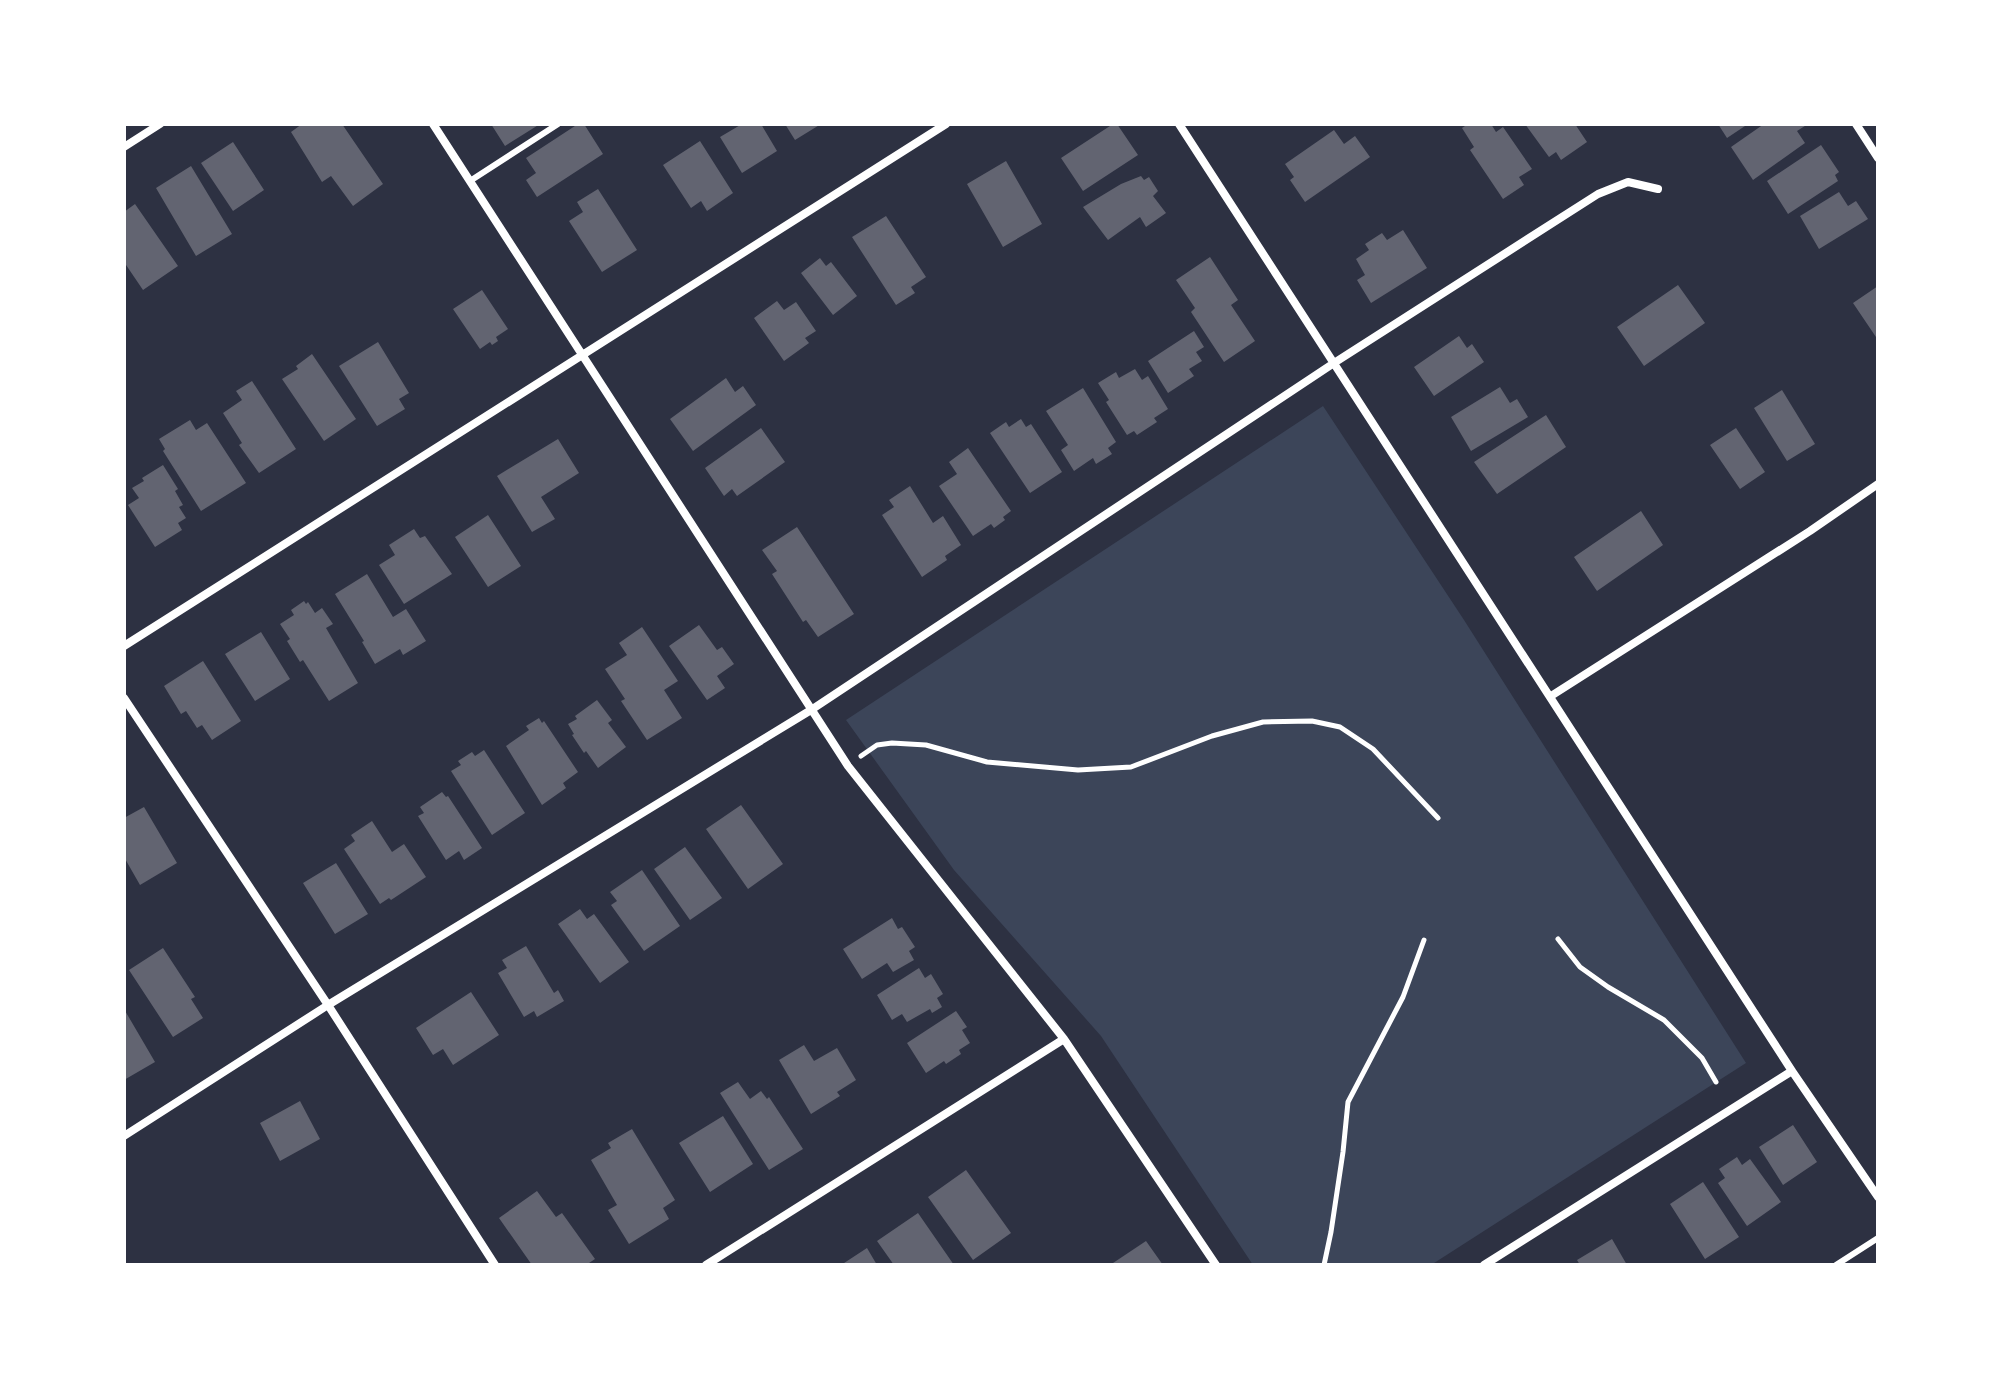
<svg xmlns="http://www.w3.org/2000/svg" width="2002" height="1389" viewBox="0 0 2002 1389" font-family="Overpass,sans-serif">
	<rect width="100%" height="100%" fill="#2d3142"/>
	<path fill="#3c4559" d="M1323 406 1464 620 1746 1063 1431 1265H1253L1101 1036 954 870 846 720Z"/>
	<path fill="#626471" d="M302 124H342L383 184 353 206 331 176 322 182 291 132Z
		M491 124H540L505 146Z
		M578 124H584L603 154 537 197 526 180 536 173 526 158Z
		M742 124H761L777 151 742 173 720 137Z
		M785 124H821L795 140Z
		M1113 124H1117L1138 155 1083 191 1061 158Z
		M1468 124H1491L1496 132 1503 127 1532 169 1519 177 1524 185 1503 199 1470 150 1474 147 1462 128Z
		M1525 124H1575L1587 142 1561 160 1556 152 1549 157Z
		M1718 124H1748L1727 138Z
		M1764 124H1808L1797 131 1805 143 1753 180 1731 147Z
		M1334 130 1344 144 1355 136 1370 157 1305 202 1290 180 1294 177 1285 164Z
		M700 141 733 193 707 211 701 201 691 208 663 165Z
		M233 142 264 190 233 211 201 163Z
		M1821 145 1839 172 1835 175 1838 181 1788 214 1767 181Z
		M1006 161 1042 224 1003 247 967 184Z
		M191 166 232 234 196 256 156 188Z
		M1141 176 1144 180 1149 177 1158 191 1153 196 1166 213 1146 227 1140 217 1108 240 1083 207 1121 184Z
		M598 189 637 250 602 272 569 221 583 212 577 202Z
		M1839 192 1848 206 1856 201 1868 219 1819 249 1800 216Z
		M135 204 178 266 143 290 124 262V212Z
		M886 216 926 277 911 287 915 293 896 305 852 237Z
		M1403 230 1427 268 1371 303 1357 280 1365 275 1356 259 1369 250 1365 244 1382 233 1387 240Z
		M1210 257 1238 300 1231 305 1255 341 1224 362 1191 312 1195 308 1176 280Z
		M820 258 826 266 831 262 857 296 833 315 801 273Z
		M1678 285 1705 323 1644 366 1617 327Z
		M1878 286V340L1853 303Z
		M482 290 508 329 496 337 498 341 492 345 490 342 480 349 453 309Z
		M777 301 784 310 796 302 816 331 805 338 809 343 784 361 754 318Z
		M1194 331 1204 347 1196 352 1202 361 1189 369 1194 376 1168 393 1148 361Z
		M1459 336 1467 348 1472 344 1484 362 1434 396 1414 367Z
		M378 342 409 393 399 399 405 409 377 426 339 366Z
		M312 354 356 419 324 441 282 379 298 369 296 366Z
		M1135 369 1142 380 1148 376 1168 409 1154 418 1157 422 1137 435 1134 431 1127 435 1106 402 1109 400 1098 383 1116 372 1119 378Z
		M726 378 735 392 743 386 756 405 693 451 670 419Z
		M252 381 296 449 259 473 239 445 242 443 223 413 242 400 236 391Z
		M1500 387 1510 403 1517 399 1528 417 1471 451 1451 417Z
		M1083 388 1116 442 1108 448 1112 454 1096 464 1093 458 1074 471 1061 450 1068 445 1046 411Z
		M1782 390 1815 444 1787 461 1754 408Z
		M1546 415 1566 447 1497 494 1474 462Z
		M1021 419 1026 427 1031 424 1062 472 1030 493 990 433 1006 422 1009 427Z
		M190 420 196 430 207 423 246 483 201 511 163 451 165 449 159 439Z
		M761 428 785 462 737 496 732 489 724 496 705 468Z
		M1736 428 1765 472 1740 489 1710 445Z
		M558 439 579 473 541 497 555 519 532 532 497 476Z
		M968 448 1011 511 1003 517 1005 520 994 528 991 524 973 536 939 486 957 474 949 462Z
		M163 465 178 489 175 491 183 505 179 507 186 518 178 523 182 530 155 547 128 505 139 498 132 488 144 481 142 478Z
		M910 486 933 523 943 516 961 545 945 556 947 560 922 577 882 515 894 507 889 500Z
		M1641 511 1663 545 1597 591 1574 557Z
		M488 515 521 566 488 587 455 537Z
		M797 527 854 614 818 637 806 620 803 622 772 574 777 571 762 550Z
		M414 529 420 538 425 536 452 574 404 604 379 565 395 555 389 545Z
		M367 574 393 617 406 609 426 641 403 655 400 649 375 664 362 642 364 641 335 594Z
		M304 601 306 604 308 602 315 613 322 608 333 624 326 628 358 683 329 701 303 660 300 662 287 641 290 639 280 624 294 615 291 610Z
		M699 625 717 650 722 647 734 664 717 676 725 688 707 700 669 646Z
		M642 627 678 681 664 690 682 718 647 740 621 701 625 699 605 669 627 655 619 643Z
		M261 632 290 679 255 701 225 654Z
		M203 661 241 721 212 740 202 725 197 728 186 711 181 714 164 686Z
		M597 700 612 720 608 723 626 747 598 768 586 751 584 753 572 735 574 734 568 724 577 719 575 716Z
		M539 718 542 723 544 721 578 772 563 783 566 788 542 805 506 746 529 730 526 726Z
		M484 750 525 813 492 835 451 771 461 765 458 761 472 752 475 756Z
		M442 792 446 797 448 796 482 848 464 860 459 851 446 860 418 816 424 813 420 807Z
		M741 805 783 864 748 889 706 829Z
		M144 807 177 863 140 885 124 857V818Z
		M372 821 392 852 404 844 426 877 391 900 389 898 380 904 344 849 355 841 351 835Z
		M685 847 722 898 690 920 654 869Z
		M336 863 368 914 335 934 303 883Z
		M642 870 680 926 644 951 611 905 617 901 610 892Z
		M580 909 587 919 594 914 629 962 600 983 558 924Z
		M892 918 898 929 902 927 915 947 909 951 914 960 893 972 887 963 862 979 843 949Z
		M526 946 554 993 558 990 564 1001 537 1017 534 1011 524 1017 498 973 507 968 502 960Z
		M163 948 195 997 191 999 203 1018 173 1037 129 970Z
		M919 968 925 978 931 974 943 994 937 998 942 1007 932 1013 930 1009 907 1022 902 1014 892 1020 877 995Z
		M471 992 499 1035 453 1065 443 1049 433 1055 416 1028Z
		M124 1009 155 1062 124 1080Z
		M956 1011 967 1027 962 1030 970 1043 959 1050 961 1054 946 1064 944 1061 926 1073 907 1043Z
		M804 1045 814 1061 837 1048 856 1080 837 1092 840 1096 811 1114 779 1060Z
		M738 1082 750 1099 761 1091 767 1099 769 1097 803 1149 769 1170 720 1093Z
		M300 1101 320 1139 280 1161 260 1123Z
		M723 1116 753 1164 710 1192 679 1143Z
		M1793 1125 1817 1162 1783 1185 1759 1147Z
		M632 1129 675 1200 663 1208 669 1219 629 1244 608 1210 617 1205 591 1160 611 1148 608 1143Z
		M1737 1157 1742 1165 1750 1159 1781 1202 1747 1226 1718 1183 1725 1178 1719 1169Z
		M966 1170 1011 1233 973 1260 928 1197Z
		M1703 1182 1739 1237 1705 1259 1670 1204Z
		M537 1191 556 1217 562 1213 595 1259 586 1265H532L499 1218Z
		M918 1213 954 1265H894L877 1241Z
		M1612 1239 1627 1265H1580L1577 1260Z
		M1146 1241 1163 1265H1110Z
		M867 1248 877 1265H841Z"/>
	<g fill="none" stroke-linecap="round" stroke-linejoin="round">
		<path stroke="#fff" stroke-width="5" d="M861 756 877 745 892 743 926 745 987 762 1078 770 1131 767 1212 736 1263 722 1312 721 1340 727 1373 749 1438 818
			M1558 939 1580 967 1608 987 1664 1020 1702 1058 1716 1082
			M1324 1265 1331 1232 1343 1152 1348 1102 1403 997 1424 940"/>
		<path stroke="#fff" stroke-width="6" d="M470 181 558 124
			M1836 1265 1878 1238"/>
		<path stroke="#fff" stroke-width="8" d="M433 124 848 766 1064 1039 1216 1265
			M1179 124 1792 1071 1878 1197
			M1856 124 1878 158
			M124 147 160 124
			M124 646 946 124
			M1551 696 1810 531 1878 484
			M124 698 328 1005 495 1265
			M124 1136 328 1005 811 710 1334 363 1598 194 1628 182 1658 189
			M706 1265 1064 1039
			M1484 1265 1792 1071"/>
	</g>
	<rect width="2002" height="1389" fill="none" stroke="#ffffff" stroke-width="252"/>
</svg>
